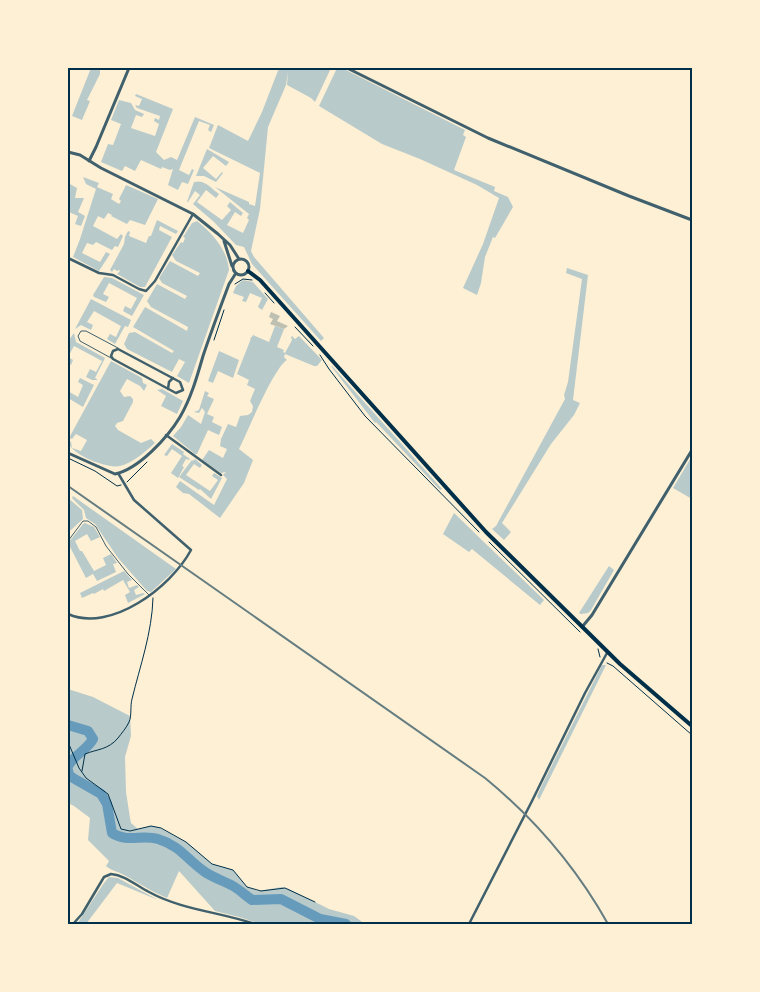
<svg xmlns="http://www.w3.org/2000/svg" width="760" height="992" viewBox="0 0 760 992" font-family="Karla,sans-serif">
	<rect width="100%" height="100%" fill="#fdf0d5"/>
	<path fill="#b9caca" d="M91 68 100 70V74L87 100 90 101 82 120 72 116Z
		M279 68H331L315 102 311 98 287 85 288 72 286 85 268 127 260 209 251 251 254 257 324 338 321 341 252 264 244 247 236 245 214 222 193 204 200 195 195 191 188 202H187L194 182C204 179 211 188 219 194L216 198 206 190 197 202 222 220 231 210 227 206 230 202 243 213 241 216 235 212 227 225 243 233 249 220 247 218 249 214 215 187 249 202V204L255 206 260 173 209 148 218 125 248 141 262 112Z
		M337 68H342L465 130 463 135 466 137 454 170 495 187 494 191 508 197 513 207 495 238 493 237 485 257 481 283 477 295 463 288 483 244 499 198 477 185 420 159 382 144 319 106Z
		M136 94 173 109 156 152 164 160 171 157 177 160 195 117 214 125 211 132 208 130 210 125 199 121 179 170 189 175 192 169 194 170 188 184 182 182 178 190 168 185 173 169 170 170 162 167 161 169 141 160 135 171 125 166 122 171 101 162 108 144 113 145 121 124 111 120 119 100 131 103 135 110 144 114 142 117 136 115 131 128 155 136 159 124 154 121 155 118 159 120 160 116 137 108 135 105 139 106 142 99 135 96Z
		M207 149 229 162 226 166 213 156 203 168 216 179 222 172 223 173 216 182 204 176H196Z
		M83 177 99 183 97 187 113 194 111 199 119 204 121 201 119 199 126 185 158 199 145 225 130 220 127 224 111 216 112 215 108 213 104 219 98 216 93 226 117 239 121 234 123 236 118 247 115 246 112 250 96 242 93 245 87 243 82 253 100 262 106 252 110 254 99 271 73 257 80 239 96 189 86 184Z
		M68 183 77 188 75 198H84L78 212 85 216 81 226 75 224 78 216 69 212 68 214Z
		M157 220 178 231 176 234 160 226 159 230 172 237 145 287H140L117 274 120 271 119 270 117 271 114 269 112 272 110 270 124 244 125 237 128 231 130 232 129 236 146 243 149 236H151Z
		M197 221C213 234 227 249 229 270L189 383 177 376 185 362 179 359 172 372 127 349 124 344 129 333 135 332 172 353 174 351 133 327 145 307 187 331 188 327 151 307 147 301 157 284 185 299 187 296 162 283 159 278 170 261 198 276 200 273 176 261 172 255 181 242 183 243 185 238 183 237 192 223Z
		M567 268 588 275 573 400 580 403 574 415 551 444 502 523 511 532 504 540 492 529 496 526 565 399 564 395 568 382 582 279 566 273Z
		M104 277 112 278 144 295 132 316 123 311 125 306 131 309 137 298 109 283 103 294 109 297 106 302 94 297 93 295Z
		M243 280 253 282 268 299 262 310 258 307 262 298 250 293 246 302 242 301 244 297 233 293 236 286Z
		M91 299 131 320 128 327 125 326 115 344 107 339 110 334 116 337 121 326 94 311 87 322 93 325 91 330 81 325 75 329Z
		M275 326 284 329 277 347 284 350 283 352 285 353 292 340 291 337 292 336 295 339 299 336 322 360 317 366H314L285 354 284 357 287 360C274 367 247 433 239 449L253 460 244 483 220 518 189 494 183 493 176 487 180 481 214 505 227 479 223 475 226 472 221 473 202 460 209 450 223 458 227 449 220 446 221 439 228 424 236 427 240 416 248 415 252 412 253 406 250 401 255 389 247 385 249 380 237 374 250 341 251 337H252L253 335 269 342Z
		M74 333 76 342 105 358 95 378 98 380H92L86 377 90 369 96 372 102 361 74 346 68 357 73 360 71 365 68 363V341Z
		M219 351 239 360 233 378 218 371 213 383 208 381Z
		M111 361 142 378 143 383 147 385 144 391 140 386 127 379 120 391 124 397 130 396 133 399V402L123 421 117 423 115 426 118 430 141 443 151 439 155 443C146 451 133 463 120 466 107 469 68 454 68 440L71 442 72 448 81 451 87 440 76 434 72 439 69 438Z
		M331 366H332L442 489 440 490 376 422 375 423Z
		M80 378 94 385 83 407 68 398V391L78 397 83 385 78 382Z
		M162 389 183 401 177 414 161 406 166 396 157 390Z
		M205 391 209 393 207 396 214 399 207 414 214 417 212 422 222 427 219 435 208 430 197 454H195L173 436 181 427 188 415 201 424 205 412 202 408 199 413 194 412 199 410Z
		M172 444 184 452 183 454 190 459 189 460 186 459 182 466 184 467 178 478 171 473 182 456 172 449 167 456 164 455Z
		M692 456V499L673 488Z
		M195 459 202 465 200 468 194 464 186 475 210 491 218 480 212 476 214 473 222 478 211 499 200 489 199 490 179 477 192 460 193 461Z
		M68 496V498L82 510 83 519 71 530H68Z
		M73 496 176 569 151 592 147 591 118 558 95 524 86 518 84 510 72 498Z
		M454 513 544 600 540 605 472 549 469 552 443 534Z
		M85 523 94 527 100 537 91 541 87 534 75 541 80 551H82L94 571 106 565 103 558 111 554 117 563 113 564 116 572 97 581 93 574 86 578 68 543 83 524Z
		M609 566 614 570 591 610 588 613 581 614 579 613Z
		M124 571 132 580 127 582 129 588 137 585 139 587 134 590 136 595 143 593 145 594 128 603 125 595 130 592 123 580 104 591 103 589 94 594 93 593 82 598 80 593Z
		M602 665H606L539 800 537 796 542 785Z
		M68 689 93 697 130 716 131 736 125 757 126 792 130 818 131 823 138 829 151 826 158 827 189 844 212 864 233 870 247 887 258 891 282 887 289 889 329 909 354 916 365 924H261L239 917 215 911 179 871 167 898C152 892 139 883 124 875 117 871 112 871 106 866L109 861 88 840 90 818 74 806 68 803Z
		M109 877 118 878 158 900 117 883 86 924H77L104 883Z"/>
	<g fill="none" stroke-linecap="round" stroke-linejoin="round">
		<path stroke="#669bbc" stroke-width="10" d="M68 725 88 731 93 739C87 750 74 755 68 766
			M68 770 69 775 73 778 101 794 107 804 112 833C127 843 142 834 158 839 181 846 187 860 205 872 214 878 224 881 233 886 240 890 246 896 252 900L281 899 320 919 346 924"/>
	</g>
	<path fill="#bec0b2" d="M271 312 280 316 277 321 288 326 284 329 270 324 273 319 269 317Z"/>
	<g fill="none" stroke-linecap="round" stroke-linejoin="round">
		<path stroke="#003049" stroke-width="1" d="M235 284 243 279 252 280
			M265 293 274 303
			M295 327 313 346
			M214 340 224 310
			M320 355 329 369 365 416 479 532
			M68 458 95 471 117 486 121 485
			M127 482 147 462
			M489 542 580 632
			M598 649 600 657
			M607 663 613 666 692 735
			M68 742 79 768 86 778 108 794 121 829 130 831 151 826 161 828 186 842 212 864 233 870 247 887 261 891 285 888 315 902
			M82 771 85 754C97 749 108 750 118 738 121 734 127 727 129 722 132 716 130 706 132 699 140 666 152 633 153 598"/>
		<path stroke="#3f606c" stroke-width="1" d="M111 358 80 341 78 336 81 331H86L118 348
			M68 541 83 521H88L96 527 106 546 128 574 149 595"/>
		<path stroke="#3f606c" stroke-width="2.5" d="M68 258 99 273 113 275 139 289 146 291 155 281 193 214
			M118 349 180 382 183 390 176 393 174 392 113 359 111 356 113 351Z
			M168 389 169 382 173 378
			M166 435 221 475
			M68 614C111 633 171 587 191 550L134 500 118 473
			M73 924 82 914 104 877 111 874C125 875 137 886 149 892 182 910 220 912 255 924
			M469 924 532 801 585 693 607 653"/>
		<path stroke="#3f606c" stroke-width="3" d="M347 68 488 138 629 196 692 220
			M68 152 80 155 101 168 193 214 218 234 230 245 239 259
			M89 161 96 147 129 68
			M224 241 232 266
			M233 267a8 8 0 1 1 16 0a8 8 0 1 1-16 0Z
			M68 453 115 474C139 469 168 437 180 417 191 398 197 377 203 356 211 332 220 308 229 284L236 273
			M582 627 592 615 692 450"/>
		<path stroke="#003049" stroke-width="4" d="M248 271 260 280 486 532 620 664 692 726"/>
		<path stroke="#657d81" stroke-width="2" d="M68 486 485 778C535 819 576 867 608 924"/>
	</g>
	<rect width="760" height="992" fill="none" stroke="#fdf0d5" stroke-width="138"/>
	<rect x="69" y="69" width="622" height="854" fill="none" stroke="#003049" stroke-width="2"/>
</svg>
